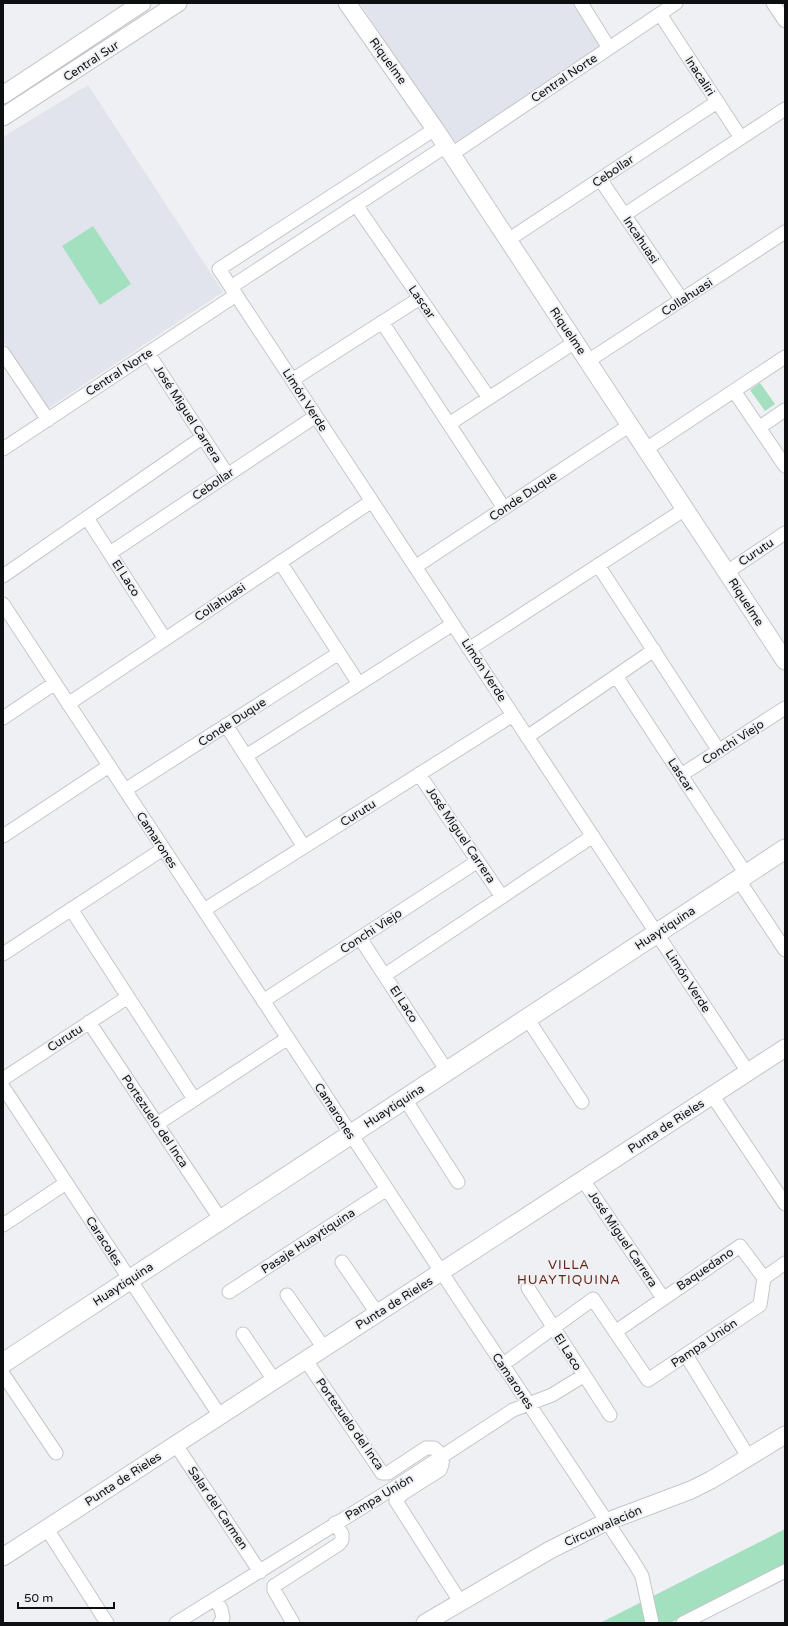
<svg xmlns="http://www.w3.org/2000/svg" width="788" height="1626" viewBox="0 0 788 1626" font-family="'Varela Round',sans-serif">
	<rect width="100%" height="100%" fill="#eff0f3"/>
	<path fill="#e1e3ed" d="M360 3H572L600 47 452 147Z
		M88 85 223 292 47 409 3 341V137Z"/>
	<path fill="#a3e0bf" d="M93 226 131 284 100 305 62 246Z
		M760 383 775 404 765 411 750 390Z
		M785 1529V1564L670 1623H600Z"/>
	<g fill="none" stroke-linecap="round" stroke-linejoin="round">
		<defs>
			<path id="minor" d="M581 3 609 48
				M773 3 785 21
				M660 14 741 138
				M435 129 219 269 748 1072
				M452 154 676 3
				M600 179 682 300
				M356 205 489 398
				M624 215 785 109
				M508 240 717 102
				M231 287 446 146
				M382 322 504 508
				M3 353 48 420
				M148 353 227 474
				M588 361 785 232
				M292 380 420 298
				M734 391 785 466
				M449 424 575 342
				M760 427 785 410
				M3 449 236 295
				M646 449 785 357
				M87 518 165 639
				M110 553 316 416
				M280 562 359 684
				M598 565 719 751
				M415 567 630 425
				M727 572 785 533
				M3 576 203 437
				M3 604 442 1273 633 1561 642 1576 652 1623
				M469 649 685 509
				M616 676 746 874
				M68 704 372 501
				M3 718 55 683
				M226 725 304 847
				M527 737 654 650
				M246 756 453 624
				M419 774 502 897
				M681 775 785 708
				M125 790 339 653
				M3 836 109 766
				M738 879 785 950
				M71 909 194 1099
				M204 910 513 715
				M360 938 447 1071
				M3 954 163 849
				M385 975 593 836
				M263 1001 478 861
				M527 1018 582 1102
				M89 1022 221 1220
				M3 1079 128 997
				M3 1087 220 1416
				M712 1095 785 1204
				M405 1099 458 1182
				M157 1124 288 1038
				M583 1180 663 1298
				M3 1225 66 1183
				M342 1262 377 1313
				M764 1278 785 1263
				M528 1288 610 1415
				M229 1292 387 1189
				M287 1295 324 1348
				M243 1334 274 1380
				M686 1355 749 1458
				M305 1359 382 1473H388L426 1448H434C442 1454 445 1460 440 1470L402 1494 396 1501 461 1603
				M502 1365 593 1299 648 1380 760 1305 764 1278 740 1246 615 1332
				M3 1374 56 1453
				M176 1445 260 1572
				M47 1529 107 1623
				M215 1599 221 1609 223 1618 220 1623
				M176 1623 392 1489 513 1410 552 1395 583 1376
				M293 1623 274 1590V1586L339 1544 342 1540V1534L335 1523
				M683 1623 785 1571"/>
			<path id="tertiary" d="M347 3 435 129 785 661
				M3 95 142 3
				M3 117 178 3
				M3 1557 785 1048
				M425 1623 550 1550 606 1522 691 1490 711 1480 785 1435"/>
			<path id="secondary" d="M3 1363 785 849"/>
		</defs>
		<use href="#minor" stroke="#c5c6c9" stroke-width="15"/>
		<use href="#tertiary" stroke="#c5c6c9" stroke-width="19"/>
		<use href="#secondary" stroke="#c5c6c9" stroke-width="21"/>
		<use href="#minor" stroke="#fff" stroke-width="13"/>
		<use href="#tertiary" stroke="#fff" stroke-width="17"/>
		<use href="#secondary" stroke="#fff" stroke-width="19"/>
	</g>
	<g text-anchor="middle" stroke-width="4" stroke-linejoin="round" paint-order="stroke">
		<g font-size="12" fill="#0e0f10" stroke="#eff0f3">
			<text transform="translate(91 61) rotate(-33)" y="4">Central Sur</text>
			<text transform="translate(388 61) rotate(54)" y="4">Riquelme</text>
			<text transform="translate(700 76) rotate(57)" y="4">Inacaliri</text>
			<text transform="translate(564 78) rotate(-34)" y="4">Central Norte</text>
			<text transform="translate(613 171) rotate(-34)" y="4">Cebollar</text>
			<text transform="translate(641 240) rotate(56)" y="4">Incahuasi</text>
			<text transform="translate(687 297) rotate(-33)" y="4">Collahuasi</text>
			<text transform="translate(422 302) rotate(55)" y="4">Lascar</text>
			<text transform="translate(568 331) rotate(56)" y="4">Riquelme</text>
			<text transform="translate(119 372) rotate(-33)" y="4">Central Norte</text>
			<text transform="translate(305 400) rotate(57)" y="4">Limón Verde</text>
			<text transform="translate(188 414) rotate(57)" y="4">José Miguel Carrera</text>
			<text transform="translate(213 484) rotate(-34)" y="4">Cebollar</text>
			<text transform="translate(523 496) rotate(-34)" y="4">Conde Duque</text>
			<text transform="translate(756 552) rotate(-34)" y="4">Curutu</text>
			<text transform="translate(126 578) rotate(57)" y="4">El Laco</text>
			<text transform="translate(220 602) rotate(-34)" y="4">Collahuasi</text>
			<text transform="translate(746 602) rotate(57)" y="4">Riquelme</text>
			<text transform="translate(484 670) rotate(57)" y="4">Limón Verde</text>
			<text transform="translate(232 722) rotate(-33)" y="4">Conde Duque</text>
			<text transform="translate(733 742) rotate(-33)" y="4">Conchi Viejo</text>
			<text transform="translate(681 775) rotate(57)" y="4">Lascar</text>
			<text transform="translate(358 813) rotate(-32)" y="4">Curutu</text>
			<text transform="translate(461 835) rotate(56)" y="4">José Miguel Carrera</text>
			<text transform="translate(157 840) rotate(57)" y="4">Camarones</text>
			<text transform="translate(665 928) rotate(-33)" y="4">Huaytiquina</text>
			<text transform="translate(371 931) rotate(-33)" y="4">Conchi Viejo</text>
			<text transform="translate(688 981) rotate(57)" y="4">Limón Verde</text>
			<text transform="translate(404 1004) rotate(57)" y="4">El Laco</text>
			<text transform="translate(65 1038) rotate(-33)" y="4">Curutu</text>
			<text transform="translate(394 1106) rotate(-33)" y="4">Huaytiquina</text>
			<text transform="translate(335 1111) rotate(57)" y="4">Camarones</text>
			<text transform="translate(155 1121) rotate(56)" y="4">Portezuelo del Inca</text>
			<text transform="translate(666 1126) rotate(-33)" y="4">Punta de Rieles</text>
			<text transform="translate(623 1239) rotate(56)" y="4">José Miguel Carrera</text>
			<text transform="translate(104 1241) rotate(57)" y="4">Caracoles</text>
			<text transform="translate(308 1241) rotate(-33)" y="4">Pasaje Huaytiquina</text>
			<text transform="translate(705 1269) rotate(-34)" y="4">Baquedano</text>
			<text transform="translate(123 1284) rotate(-33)" y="4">Huaytiquina</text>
			<text transform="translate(394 1303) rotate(-32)" y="4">Punta de Rieles</text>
			<text transform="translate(704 1343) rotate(-34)" y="4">Pampa Unión</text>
			<text transform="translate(568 1352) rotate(58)" y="4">El Laco</text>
			<text transform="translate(513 1381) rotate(56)" y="4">Camarones</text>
			<text transform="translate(350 1424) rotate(55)" y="4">Portezuelo del Inca</text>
			<text transform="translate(123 1479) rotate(-33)" y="4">Punta de Rieles</text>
			<text transform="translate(379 1497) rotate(-31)" y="4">Pampa Unión</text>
			<text transform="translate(218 1508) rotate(56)" y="4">Salar del Carmen</text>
			<text transform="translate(603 1526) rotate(-24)" y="4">Circunvalación</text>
		</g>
		<g font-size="13" letter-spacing="1" fill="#662317" stroke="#eff0f3">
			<text x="569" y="1269">VILLA<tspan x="569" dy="15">HUAYTIQUINA</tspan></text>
		</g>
	</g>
	<rect width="788" height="1626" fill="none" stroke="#0e0f10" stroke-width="8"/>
	<path d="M18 1602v6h96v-6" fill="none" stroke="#0e0f10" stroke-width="2"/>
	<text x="24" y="1602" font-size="12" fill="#0e0f10" stroke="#eff0f3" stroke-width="3" paint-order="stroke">50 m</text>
</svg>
